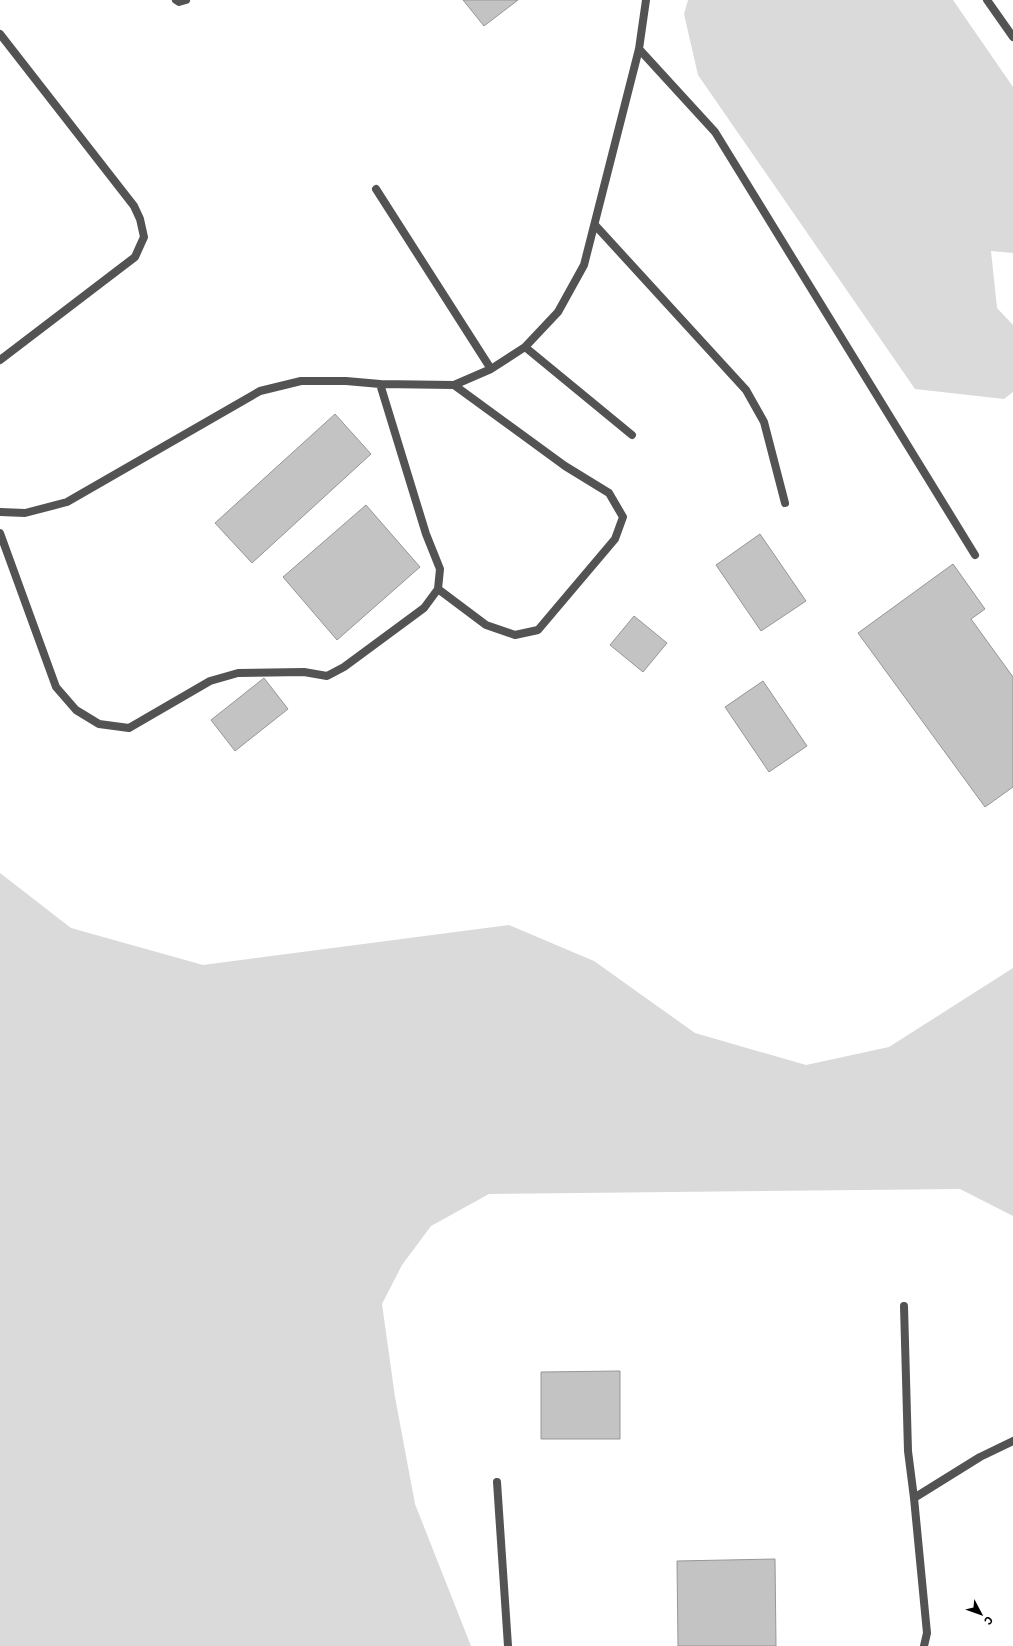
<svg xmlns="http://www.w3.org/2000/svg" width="1013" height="1646" viewBox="0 0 1013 1646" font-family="'IBM Plex Sans',sans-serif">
	<rect width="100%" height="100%" fill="#fff"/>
	<path fill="#dadada" d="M688 0H953L1013 87V253L991 251 997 308 1013 325V392L1004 399 915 389 698 75 684 14Z
		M0 873 71 928 203 965 509 925 594 961 695 1033 806 1065 889 1047 1013 968V1216L960 1189 489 1194 431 1226 402 1265 382 1304 395 1397 415 1504 471 1646H0Z"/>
	<path fill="#c3c3c3" stroke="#979797" d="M463 0H518L484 26Z
		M335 414 371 454 252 563 215 523Z
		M366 505 420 567 337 640 283 577Z
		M760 534 806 601 761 631 716 565Z
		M953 564 985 609 971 619 1013 677V787L985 807 858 633Z
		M634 616 667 643 643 672 610 645Z
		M264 678 288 709 235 751 211 720Z
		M763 681 807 746 769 772 725 707Z
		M620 1371V1439H541V1372Z
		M775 1559 776 1646H678L677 1561Z"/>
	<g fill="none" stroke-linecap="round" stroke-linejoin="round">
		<path stroke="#535353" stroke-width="8" d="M176 0 179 2 186 0
			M987 0 1013 37
			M0 34 134 206 140 219 144 237 135 257 0 360
			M639 49 715 132 975 555
			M376 189 491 369
			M595 225 746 390 764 422 785 503
			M525 347 632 435
			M0 512 25 513 67 502 260 391 301 381H346L380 384 454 385 491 369 525 347 558 312 584 265 639 49 646 0
			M0 533 56 687 76 710 99 724 129 728 210 681 238 673 304 672 327 676 344 667 424 608 438 589 440 569 426 534 380 384
			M438 589 486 625 515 635 538 630 615 539 623 517 609 493 565 466 454 385
			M904 1306 908 1451 914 1498
			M497 1482 508 1646
			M924 1646 927 1633 914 1498 980 1457 1013 1441"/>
	</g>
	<g transform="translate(981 1614) rotate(131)" stroke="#ffffff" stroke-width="3" paint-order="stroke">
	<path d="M0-3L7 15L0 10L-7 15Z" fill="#000000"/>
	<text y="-6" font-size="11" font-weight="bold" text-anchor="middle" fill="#000000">С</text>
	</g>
</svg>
